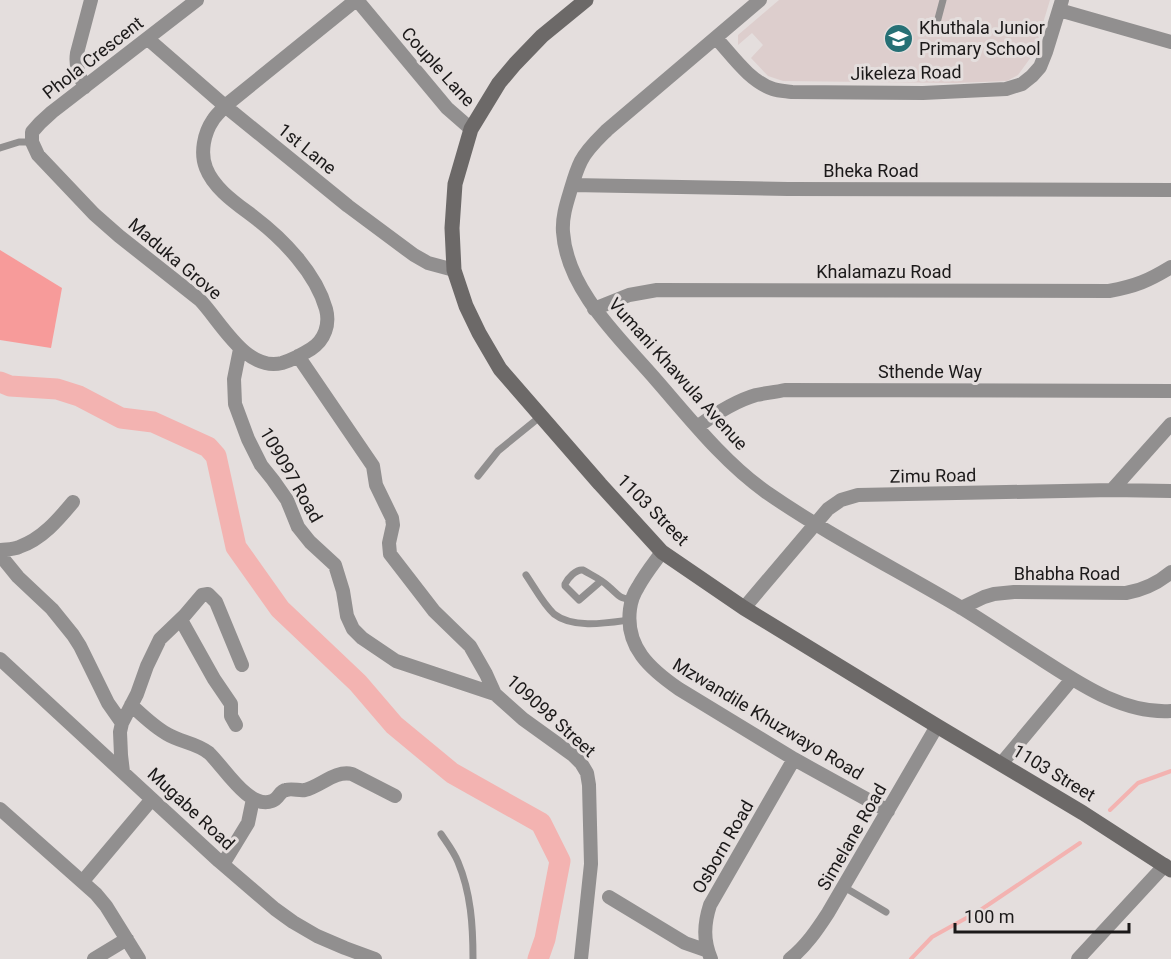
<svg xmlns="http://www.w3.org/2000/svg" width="1171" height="959" viewBox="0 0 1171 959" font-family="Roboto,sans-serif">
	<rect width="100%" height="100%" fill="#e4dedd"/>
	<path fill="#ddcecd" d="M779 0H1050L1034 53 1018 75 1007 81 955 83 783 81 768 76 751 58 763 45 752 33 738 45V35Z"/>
	<path fill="#f79b9a" d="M0 250 62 288 51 348 0 340Z"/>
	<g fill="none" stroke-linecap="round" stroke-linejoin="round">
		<path stroke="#f3b3b1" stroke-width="4" d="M1110 810 1138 783 1171 771
			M911 959 932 937 979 911 1080 843"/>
		<path stroke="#f3b3b1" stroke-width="21" d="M0 382 10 386 57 389 79 396 121 418 153 422 208 447 216 456 236 547 280 609 358 683 394 725 452 773 541 823 560 861 545 939 538 959"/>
		<path stroke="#918f8f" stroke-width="7" d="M935 30 943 0
			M0 148 19 142H32
			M478 476 498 451 541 416
			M526 575C535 588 543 604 554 614 573 629 607 623 629 620
			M601 581 579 600 565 586V584C568 578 576 569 583 570 591 575 601 579 608 586 619 595 616 597 632 600
			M441 834C447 843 454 852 458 862 471 893 473 926 473 959
			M844 887 886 912"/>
		<path stroke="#918f8f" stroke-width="14" d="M197 0 52 112 40 123 32 132V142L38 155 94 214 119 236 200 300C221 322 246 372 282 363 292 360 303 354 311 349 325 340 330 324 326 309 316 273 283 239 254 217 237 204 214 189 206 168 200 153 204 133 213 120 216 115 221 111 225 106L356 0
			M357 0 447 108 471 129
			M760 0 607 130C598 139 587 149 581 161 576 171 573 182 570 192 566 205 562 218 563 232 567 291 621 339 657 381 691 420 724 462 766 492 828 535 896 569 960 607 988 624 1014 642 1041 659 1080 684 1123 714 1171 711
			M1059 10 1171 42
			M716 38C732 55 749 81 773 89 779 91 785 91 792 92L923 93 1006 89 1022 84 1032 76 1040 67 1046 52 1062 0
			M148 39 225 106 348 206 414 255 428 263 454 270
			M85 87C79 76 75 66 77 53L91 0
			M572 185 788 189 1171 190
			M594 309 629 295 657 290 1109 291C1136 286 1148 281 1171 267
			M240 349 234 379 235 404 248 439 261 465 273 480 287 500 298 527 310 542 335 565 343 591 347 616 353 629 362 638 396 661 495 694
			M298 356 373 466 376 485 392 518 393 525 389 543 390 554 434 611 470 646 486 674 495 694 523 719 573 755 581 763 587 773 589 785 591 864 581 959
			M697 427C715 414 735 401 756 395 766 393 776 392 785 390L1171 391
			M1112 490 1171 424
			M0 550C6 549 13 550 19 547 42 539 58 520 73 502
			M662 552C654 563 645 574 638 587 634 593 631 601 630 609 625 647 650 669 679 689L794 759 888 811
			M0 555 18 577 52 609 73 635 80 646 108 703 122 723
			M744 608 828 509 841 500 858 495 1112 490 1171 491
			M961 608 984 597 994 594 1014 592 1126 593C1143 590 1158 583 1171 572
			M181 620 214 679 231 704V716L236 725
			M0 659 219 861 275 909 293 922 317 936 345 948 375 959
			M131 705C142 715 154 727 167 734 180 742 197 743 209 753 224 767 249 810 272 801 279 799 279 791 286 790 292 788 299 791 305 790 321 786 335 770 352 774L395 796
			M1001 764 1072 679
			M123 772 121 755 120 732 122 723 137 694 147 666 160 639 185 615 202 595 208 594 216 602 242 665
			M0 809 96 894 106 906 139 959
			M223 864 248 823 253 799
			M83 881 152 799
			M609 897 685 943 708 951
			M94 959 127 939
			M711 959C703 940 704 924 710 905L794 759
			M790 959C806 946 817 930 828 913L937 726
			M1078 959 1165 865"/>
		<path stroke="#6c6968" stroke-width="15" d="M586 0 542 36 515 64 499 83 471 129 455 184 452 228 454 270 466 306 479 333 500 369 600 484 662 552 744 608 937 726 1083 813 1171 870"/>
	</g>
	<defs>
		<symbol id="school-disc" viewBox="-11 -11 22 22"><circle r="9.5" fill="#267075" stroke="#e4dedd"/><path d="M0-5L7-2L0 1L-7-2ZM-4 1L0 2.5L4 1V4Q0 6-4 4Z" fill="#fff"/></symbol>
	</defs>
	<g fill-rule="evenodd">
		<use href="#school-disc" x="882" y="22" width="33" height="33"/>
	</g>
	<g text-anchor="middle" stroke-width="6" stroke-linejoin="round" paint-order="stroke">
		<g font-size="18" fill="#1b1919" stroke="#e4dedd" text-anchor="start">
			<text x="919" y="34">Khuthala Junior<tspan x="919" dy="21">Primary School</tspan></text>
		</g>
		<g font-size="18" fill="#1b1919" stroke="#e4dedd">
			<text transform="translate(93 58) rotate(-38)" y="6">Phola Crescent</text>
			<text transform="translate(438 67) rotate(48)" y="6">Couple Lane</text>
			<text transform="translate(906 73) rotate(-1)" y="6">Jikeleza Road</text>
			<text transform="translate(307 149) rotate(39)" y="6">1st Lane</text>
			<text x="871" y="177">Bheka Road</text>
			<text transform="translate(175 259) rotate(40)" y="6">Maduka Grove</text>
			<text x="884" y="278">Khalamazu Road</text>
			<text x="930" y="378">Sthende Way</text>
			<text transform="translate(678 374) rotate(48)" y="6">Vumani Khawula Avenue</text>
			<text transform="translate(291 475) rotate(60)" y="6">109097 Road</text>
			<text transform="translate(933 476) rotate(-1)" y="6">Zimu Road</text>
			<text transform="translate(653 510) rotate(45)" y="6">1103 Street</text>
			<text x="1067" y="580">Bhabha Road</text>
			<text transform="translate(551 716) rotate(42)" y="6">109098 Street</text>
			<text transform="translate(768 719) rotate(31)" y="6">Mzwandile Khuzwayo Road</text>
			<text transform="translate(1054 773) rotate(31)" y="6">1103 Street</text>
			<text transform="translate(191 809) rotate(43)" y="6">Mugabe Road</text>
			<text transform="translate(852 837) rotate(-60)" y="6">Simelane Road</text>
			<text transform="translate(723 847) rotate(-60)" y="6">Osborn Road</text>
		</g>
	</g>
	<path d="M955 923v9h174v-9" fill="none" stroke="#1b1919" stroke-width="3"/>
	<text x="964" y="923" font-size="18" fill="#1b1919" stroke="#e4dedd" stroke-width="4.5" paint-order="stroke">100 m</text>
</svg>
